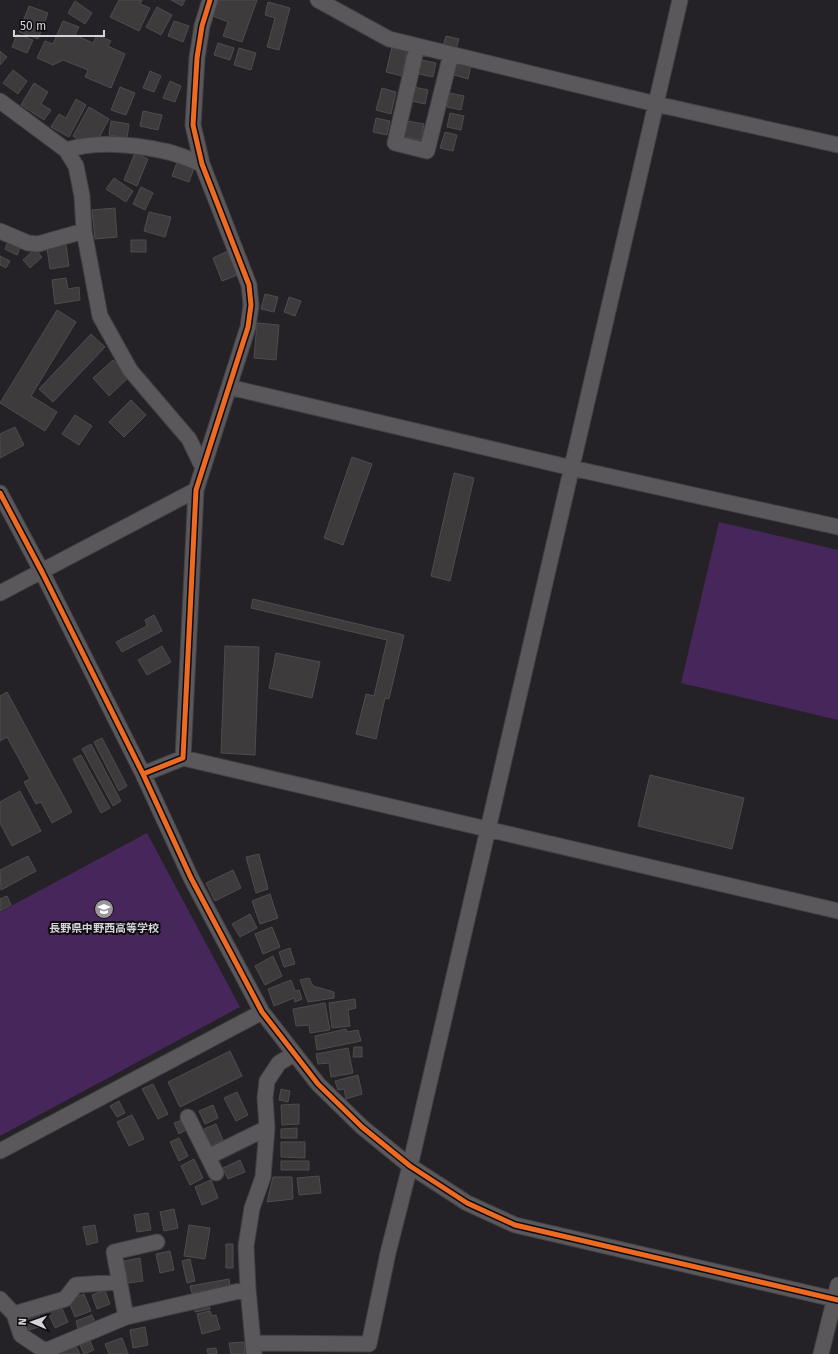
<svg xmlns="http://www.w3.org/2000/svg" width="838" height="1354" viewBox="0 0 838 1354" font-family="'Fira Sans','Noto Sans JP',sans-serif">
	<rect width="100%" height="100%" fill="#252227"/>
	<path fill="#47265c" d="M719 522 838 550V720L681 683Z
		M147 833 240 1007 0 1136V912Z"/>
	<path fill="#3d3b3c" stroke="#4e4c4c" d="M119 0H142L140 4 150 8 139 31 110 17Z
		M171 0H185L182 6Z
		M219 0H257L242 42 223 36 228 22 213 16Z
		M75 1 92 13 85 24 68 13Z
		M268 2 290 8 279 50 267 47 275 18 265 15Z
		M29 6 48 13 38 39 19 32Z
		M157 7 172 15 161 35 146 27Z
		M63 21 79 27 75 35 93 43 97 35 111 41 108 46 125 54 111 88 85 77 88 70 63 60 53 65 37 58 45 41 53 44Z
		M174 21 189 26 183 42 168 36Z
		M17 34 33 40 27 53 12 47Z
		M446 36 459 39 456 49 443 46Z
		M218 43 234 48 230 60 214 55Z
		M392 47 407 50 402 76 386 72Z
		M239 48 256 53 251 70 234 65Z
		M0 51 7 57 0 65Z
		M422 60 436 63 433 77 419 74Z
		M457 62 471 65 468 79 454 75Z
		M13 70 27 81 18 94 3 83Z
		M150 71 161 76 154 92 143 88Z
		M170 81 181 86 175 102 163 98Z
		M34 83 48 92 41 104 51 110 44 120 21 105Z
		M120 87 135 93 126 115 111 110Z
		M414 87 428 90 425 104 411 101Z
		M382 88 396 92 391 114 376 110Z
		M450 93 464 96 461 110 447 107Z
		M76 99 86 105 69 137 51 127 59 114 66 118Z
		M89 107 109 119 99 138 80 141 73 136Z
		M143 111 162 115 158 130 140 126Z
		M450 113 464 116 461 130 447 127Z
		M376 118 390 121 387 135 373 132Z
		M111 121 129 124 127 138 109 135Z
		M408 121 424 124 421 140 404 137Z
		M445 132 457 135 453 151 440 148Z
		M135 153 148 159 137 186 124 180Z
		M177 162 194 168 189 182 172 176Z
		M114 178 133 191 126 202 106 189Z
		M141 187 153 193 145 210 133 204Z
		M115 208 117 237 95 239 92 210Z
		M149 212 171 217 165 237 144 231Z
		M9 239 21 245 17 255 5 249Z
		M131 240H146V252H131Z
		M66 245 69 266 50 269 47 248Z
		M35 249 42 257 30 268 23 260Z
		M230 250 240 274 222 281 213 258Z
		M0 256 10 261 6 268 0 265Z
		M66 278 68 289 79 287 80 300 55 304 52 280Z
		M265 294 278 297 274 312 261 309Z
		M289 297 301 301 295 316 284 312Z
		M57 310 76 322 31 396 57 412 45 431 0 403Z
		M257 323 279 325 276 360 254 358Z
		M91 334 105 347 53 402 39 389Z
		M113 360 129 377 109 396 93 378Z
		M131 400 146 415 124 437 109 422Z
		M75 415 92 426 79 445 62 434Z
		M15 427 24 445 0 458V434Z
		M352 457 372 464 343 545 324 538Z
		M454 473 474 478 450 581 431 576Z
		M253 599 404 635 389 699 385 698 376 739 356 734 366 694 374 696 387 640 251 608Z
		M154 615 162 631 122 652 116 642 147 626 145 620Z
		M162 646 171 662 147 675 138 660Z
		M225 646 259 647 255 755 221 753Z
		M276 653 320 662 312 698 269 688Z
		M7 692 72 812 52 823 41 802 36 804 24 782 30 779 7 737 0 741V696Z
		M102 738 127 786 119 791 94 742Z
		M91 744 121 801 113 806 82 749Z
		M81 755 110 808 101 813 73 759Z
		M650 775 744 798 732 849 638 826Z
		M20 791 41 831 12 846 0 823V802Z
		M259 854 268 889 256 893 246 857Z
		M28 856 36 871 1 890 0 870Z
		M233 870 241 888 215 901 206 883Z
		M270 894 278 918 260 924 252 901Z
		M7 896 11 905 0 911V899Z
		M250 914 257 928 240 937 232 924Z
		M272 927 280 947 263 954 255 934Z
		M290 948 295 964 284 967 279 952Z
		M273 956 282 976 265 985 255 966Z
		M309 978 313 986 334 992V998L308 1002 300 980Z
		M291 980 295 991 299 990 302 999 295 1002 294 998 274 1006 268 989Z
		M355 999 356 1008 348 1010 350 1026 332 1028 329 1003Z
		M325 1003 330 1030 310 1033 309 1025 296 1026 293 1009Z
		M346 1029 347 1032 358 1030 361 1041 317 1050 315 1036Z
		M354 1047H362V1057H353Z
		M348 1048 353 1073 331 1077 329 1063 318 1064 316 1054Z
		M230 1051 242 1076 180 1107 168 1082Z
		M358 1075 362 1094 346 1099 344 1089 338 1090 335 1081Z
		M153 1084 168 1114 158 1119 142 1089Z
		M281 1089 290 1091 288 1102 279 1100Z
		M237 1092 248 1115 236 1121 224 1098Z
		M119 1101 125 1113 117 1117 110 1106Z
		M299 1104V1124L282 1125 281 1105Z
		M213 1105 218 1118 205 1124 199 1111Z
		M132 1115 144 1139 129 1146 117 1122Z
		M182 1120 186 1130 179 1134 174 1123Z
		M216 1124 223 1140 211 1146 204 1129Z
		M297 1128V1138H281V1129Z
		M179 1138 188 1156 179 1161 170 1142Z
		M281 1142H305V1158L281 1157Z
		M194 1159 203 1178 190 1185 181 1166Z
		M240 1160 245 1172 228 1179 223 1168Z
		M281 1161H309V1170H281Z
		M319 1176 321 1193 299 1195 297 1178Z
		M273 1177H292L293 1199 267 1202Z
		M211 1180 218 1198 202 1205 195 1187Z
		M174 1209 178 1228 164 1231 160 1212Z
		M148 1213 151 1230 137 1232 134 1215Z
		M95 1225 98 1242 87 1245 83 1227Z
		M189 1225 210 1228 205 1259 184 1256Z
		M226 1244H233V1268H226Z
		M170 1251 174 1270 160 1273 156 1254Z
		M140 1258 143 1281 128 1283 124 1261Z
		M190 1259 195 1281 187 1283 182 1261Z
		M229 1279 230 1286 192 1293 190 1286Z
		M105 1290 110 1304 97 1309 92 1295Z
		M84 1294 91 1311 75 1317 68 1300Z
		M208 1302 210 1309 195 1312 194 1305Z
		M60 1304 68 1322 55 1328 47 1310Z
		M210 1311 212 1316 216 1315 220 1329 202 1334 197 1314Z
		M38 1312 42 1326 29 1330 25 1316Z
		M92 1315 95 1322 78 1328 76 1321Z
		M145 1327 148 1345 133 1348 130 1330Z
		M122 1338 128 1354H109L105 1344Z
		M90 1341 94 1350 84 1354 80 1345Z
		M244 1342 245 1354H231L229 1343Z
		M76 1346 80 1354H62L61 1352Z
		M216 1348 217 1354H208L207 1349Z"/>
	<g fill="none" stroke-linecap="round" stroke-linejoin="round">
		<defs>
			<path id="minor" d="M318 0 389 39 656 104 838 145
				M417 46 395 143 427 151 451 54
				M0 101 66 150 76 166 82 196 84 231 100 316 130 370 189 439 203 468
				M66 150C96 141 133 144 164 151 177 153 190 160 202 164
				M0 231 28 243 38 244 84 231
				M229 387 572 468 838 527
				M0 493 42 572 143 774 191 878 262 1012 318 1084 362 1127 410 1166 467 1203 515 1225 838 1300
				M0 593 196 490
				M183 758 838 911
				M143 774 183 758 196 490 248 327 251 305 249 285 202 164 193 125 197 58 202 26 210 0
				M188 1117 208 1157 267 1128
				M0 1151 262 1012
				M208 1157 216 1173
				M0 1299 14 1314 21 1335 45 1351 126 1317 248 1289
				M14 1314 65 1299 76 1285 119 1282
				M126 1317 114 1252 157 1242
				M253 1343 369 1344 388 1253 410 1166 680 0
				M254 1354 248 1289 246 1246 252 1208 263 1177 267 1128 265 1098 267 1081 279 1063 294 1054
				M821 1354 838 1285"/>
		</defs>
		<use href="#minor" stroke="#424044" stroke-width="17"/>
		<use href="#minor" stroke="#5a585b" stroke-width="15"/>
		<defs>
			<path id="cycleway" d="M0 493 42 572 143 774 191 878 262 1012 318 1084 362 1127 410 1166 467 1203 515 1225 838 1300
				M143 774 183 758 196 490 248 327 251 305 249 285 202 164 193 125 197 58 202 26 210 0"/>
		</defs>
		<use href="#cycleway" stroke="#0d0b0f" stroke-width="8"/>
		<use href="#cycleway" stroke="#ed6a23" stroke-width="5"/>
	</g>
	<defs>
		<symbol id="school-disc" viewBox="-11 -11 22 22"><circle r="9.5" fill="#99959b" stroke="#0d0b0f"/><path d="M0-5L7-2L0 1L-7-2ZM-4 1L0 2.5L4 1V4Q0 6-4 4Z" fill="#fff"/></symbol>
	</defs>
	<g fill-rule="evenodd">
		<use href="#school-disc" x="93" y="898" width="22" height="22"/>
	</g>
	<g text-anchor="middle" stroke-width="4" stroke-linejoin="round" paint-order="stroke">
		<g font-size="11" font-weight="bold" fill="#d7d3da" stroke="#0d0b0f">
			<text x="104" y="932">長野県中野西高等学校</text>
		</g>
	</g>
	<g transform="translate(32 1322) rotate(272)" stroke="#0d0b0f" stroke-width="3" paint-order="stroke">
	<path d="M0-3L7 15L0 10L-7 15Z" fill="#d7d3da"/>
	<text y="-6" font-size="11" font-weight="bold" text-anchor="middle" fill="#d7d3da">N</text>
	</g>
	<path d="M14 30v6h90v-6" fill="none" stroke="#d7d3da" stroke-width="2"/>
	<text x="20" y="30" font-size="12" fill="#d7d3da" stroke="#0d0b0f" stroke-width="3" paint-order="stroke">50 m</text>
</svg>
